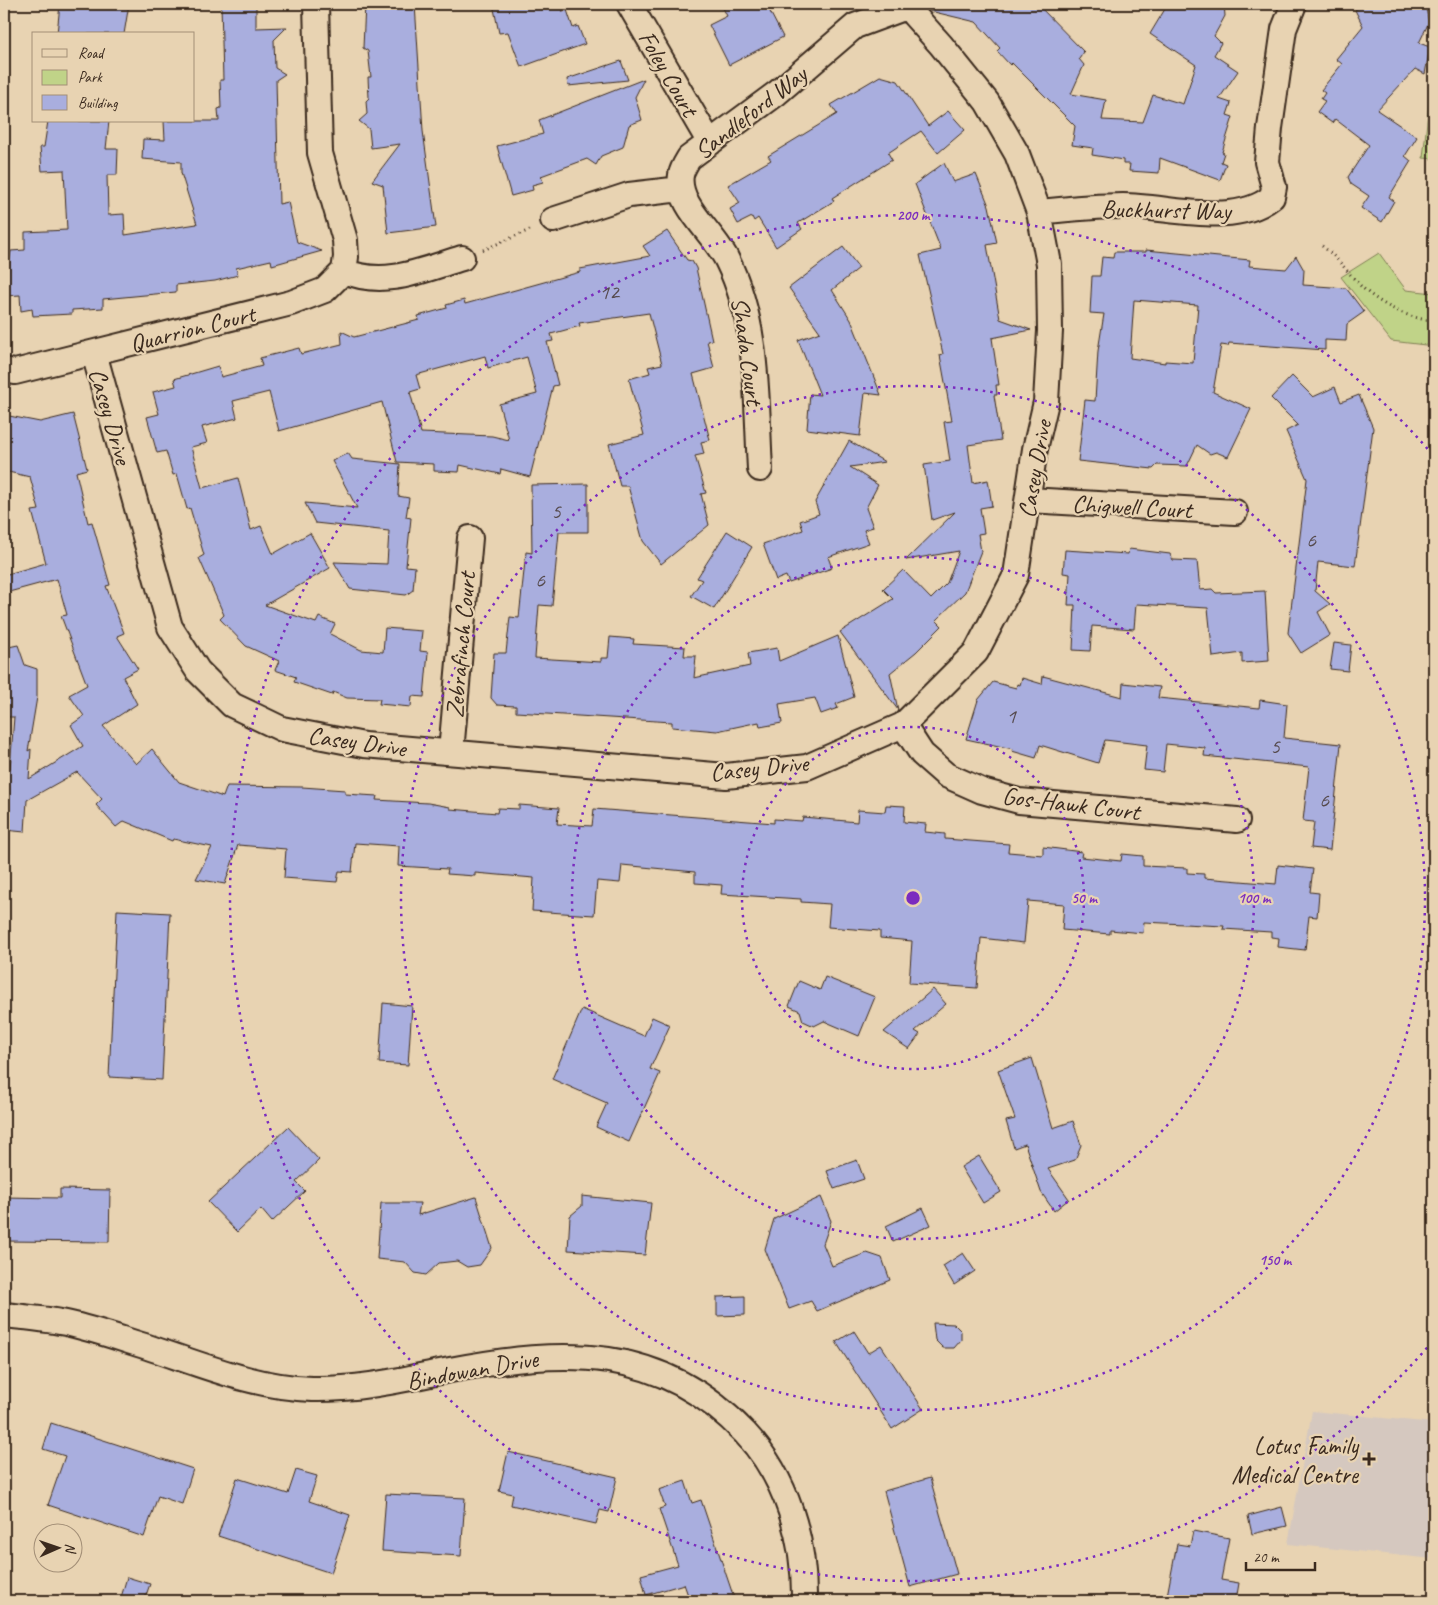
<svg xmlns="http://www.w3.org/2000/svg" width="1438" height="1605" viewBox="0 0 1438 1605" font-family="Caveat,sans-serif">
	<rect width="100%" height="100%" fill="#e8d3b2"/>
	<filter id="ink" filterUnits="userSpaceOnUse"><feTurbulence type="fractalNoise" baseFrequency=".02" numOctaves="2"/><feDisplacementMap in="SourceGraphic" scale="10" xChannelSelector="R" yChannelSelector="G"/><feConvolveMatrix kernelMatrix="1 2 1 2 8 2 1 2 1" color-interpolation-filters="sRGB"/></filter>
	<g filter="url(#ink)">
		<path fill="#d5c8bf" d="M1312 1411 1434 1423V1559L1288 1544Z"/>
		<path fill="#c0d388" stroke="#7e7e53" d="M1434 58V159L1423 158Z
			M1379 253 1406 290 1434 293V346L1391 341 1341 277Z"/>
		<path fill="#a9aede" stroke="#3b2a1e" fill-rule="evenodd" d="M60 4H129L124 34H57Z
			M221 4H256V28L287 27 274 40 275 68 285 74 276 80 279 204 288 202 297 242 322 251 272 265 271 260 236 268 238 275 215 281 176 285V292L103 299V308L72 310V314L33 316 32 309 21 311 20 295 4 296 11 251 25 250V232L67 230 64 170 42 171 40 147H44L48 121H109L106 149H118L117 175H107L108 215 124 214 125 235 197 224 181 173V162L142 159 143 139 165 140 164 121H219L218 109 221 108 220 80H223Z
			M365 4H415L423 131 436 227 388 233 383 185 372 181 400 144 371 148 369 129 359 121 367 114 366 101 369 98 368 77H371L368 51 363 48Z
			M493 4H562L563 12 567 10 573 28 578 26 585 44 521 67 508 32 499 33Z
			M721 4H766L783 37 729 65 709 25 727 16Z
			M930 4H1037L1084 52 1079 59 1084 65 1071 94 1106 100 1102 120 1143 122 1153 95 1183 104 1196 65 1150 34 1168 4H1224L1225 16 1214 36 1221 43 1214 55 1238 71 1219 99 1231 103 1227 115 1233 117 1222 152 1224 153 1221 162 1226 164 1220 180 1160 158 1159 173 1129 171 1130 164H1123V160L1092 155 1093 148 1072 145 1075 126 1012 63 1010 65 997 51 1000 48 976 22 930 11Z
			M1365 4H1425L1429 22 1419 43 1430 47 1425 74 1415 69 1377 110 1417 137 1405 156 1411 161 1389 197 1394 201 1382 222 1361 208 1369 196 1351 184 1348 177 1369 145 1335 119 1332 123 1317 112 1325 101 1321 99 1325 93 1321 90 1342 64 1336 59 1363 26 1355 10Z
			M621 61 628 80 568 86 567 79Z
			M880 76 898 81 928 126 948 111 965 130 938 153 921 131 888 153 892 160 832 198 834 201 798 223 802 229 776 247 758 218 754 221 752 217 738 224 730 209 740 203 728 185 771 160 768 156 837 114 831 105Z
			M644 79 635 97 642 120 629 125 623 147 601 156 596 165 587 159 541 176 543 182 532 185 533 190 511 196 497 146 543 134 539 120Z
			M944 163 953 182 976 174 989 206 997 243 987 245 1000 319 1031 330 992 338 999 385H996L997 395H994L1001 440 968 445 973 483 988 480 992 506 980 508 984 533 978 534 981 551 965 592 936 620 942 626 916 652 890 673 898 710 840 632 893 599 883 589 903 570 931 599 947 583 959 551 906 560 955 512 932 520 924 465 950 461 944 422 952 421 940 355 943 354 920 255 941 250 915 184Z
			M667 231 687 260 692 261 696 268 712 340 707 341 714 368 693 374 710 440 701 442 704 454 695 456 706 493 701 494 709 525 661 564 643 541 628 486H620L609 444 644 435 629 379 650 373 648 367 662 364 649 313 579 323 580 326 551 334 553 341 547 342 558 385 553 386 530 477 501 469 500 474 460 465 459 472 434 471V464L397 462 382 402 279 431 269 392 233 401 237 418 202 427 207 443 191 447 202 488 238 478 251 530 261 526 273 554 310 533 330 568 265 605 316 623 319 617 335 624 330 634 361 650 383 652 385 628 422 631 420 651 428 652 424 697 412 696 411 707 379 704 380 699 347 698 333 692 332 695 294 682 296 677 275 670 279 661 246 646 220 619 224 615 199 558 204 555 190 508 187 509 177 474 173 475 166 451 157 453 147 417 159 414 153 392 176 386 174 379 218 366 221 377 262 366 260 358 299 348 301 354 342 344 341 331 354 337 419 320 418 316 447 308 446 305 464 300 465 304 580 272V269L650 256 643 246ZM485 356 488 368 527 357 537 394 499 404 509 440 492 436 421 433 410 392 420 389 416 375Z
			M843 247 859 268 832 290 851 320 881 395 865 393 860 436 807 429 810 394 820 395 798 340 820 332 789 288Z
			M1146 250 1250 260 1249 266 1286 269 1296 256 1304 270 1303 285 1346 288 1364 312 1347 324 1346 341 1325 340V350L1229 343 1228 346 1221 345 1213 392 1251 409 1228 457 1216 452 1210 454 1197 445 1187 466 1157 465 1153 469 1078 461 1085 400 1095 401 1098 351 1104 314 1090 313 1092 276H1100L1102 257 1113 258 1114 252H1146ZM1134 300 1198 305 1193 363 1165 361V363L1130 358Z
			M1292 376 1313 397 1335 387 1341 402 1359 395 1373 428 1355 566 1318 562 1315 591 1330 604 1318 612 1330 635 1301 653 1288 633 1307 479 1286 431 1298 425 1271 398Z
			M73 414 87 469 76 472 88 523 92 522 110 585 106 586 124 633 117 636 138 669 123 677 137 704 103 726 136 764 152 749 179 782 223 797 227 786 302 787 345 790V794L377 796 376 800 428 803 450 807V809L497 813 498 808 519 809V805L559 808 557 824 592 826 594 809 774 823V819L802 821 803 817 857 822 858 810 885 812 886 805 905 806 904 822 926 824 925 832 945 834V839L1009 844 1008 852 1043 855V847L1082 852 1081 857 1121 861 1122 854 1143 856V866L1187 868V873L1204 874V878L1276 884 1278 865 1313 869 1310 892 1319 893 1317 917 1309 916 1305 950 1278 947 1279 938 1271 937V932L1223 929 1224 926 1144 922 1143 933 1110 930V934L1062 930 1064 904 1028 901 1024 943 981 938 977 988 909 983 912 941 880 938V931L828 927 830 904 801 902V899L721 894 722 885 695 883V872L622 865 620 883 597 881 594 915 532 911 534 878 475 873V876L447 874 448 869 398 866 399 846 355 843 352 872 339 871 337 882 284 878 286 849 238 845 225 884 196 879 212 847 173 839 172 841 124 821 116 827 96 805 102 799 77 772 27 800 25 832 4 830V769H10L14 717H7L4 648 18 645 25 665 37 669V697L28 751 31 749 29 779 83 746 71 725 84 716 69 695 87 685 61 616 67 615 57 579 9 592 4 575 46 563 32 511 39 510 30 477 4 471V415L40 422Z
			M849 441 885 462 850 467 878 485 866 508 873 527 864 530 869 543 828 557 832 568 789 583 786 576 776 580 763 544 803 530 800 521 819 514 815 502Z
			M348 453 352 459 400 464 398 496 409 498 406 517 411 518 406 566 415 567 413 590 406 595 350 589 334 562 387 564 389 531 315 523 305 503 357 508 332 461Z
			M588 484V532H559L552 606 539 605 535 658 601 662V658H608L610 637 634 639 633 644 685 647 684 656H696L694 678 750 666 748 653 777 648 779 661 838 636 854 697 836 704 838 708 821 714 815 698 779 704 782 723 760 727 759 722 717 731 672 727V722L516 712V706L497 705 491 698 494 653H506L510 617 519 618 526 552 532 553 531 485Z
			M727 531 752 547 714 609 691 596 702 580 697 578Z
			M1129 549 1170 554 1173 560 1197 561 1200 590 1212 589 1216 593 1265 591 1269 661 1242 663V653L1213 657 1208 608 1136 604 1134 629 1092 626 1090 651 1073 650 1075 605H1068L1070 574 1063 573 1065 550 1128 554Z
			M1334 643 1351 645 1348 671 1330 669Z
			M1043 676 1122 697 1123 683 1160 687 1158 698 1259 708 1260 700 1287 704 1284 738 1341 744 1330 850 1311 848 1314 822 1303 821 1309 767 1204 756 1205 748 1166 744 1163 772 1144 770 1147 745 1105 740 1098 763 1040 745 1036 758 1012 751 1013 749 966 739 978 700 993 682 1016 688 1017 684 1020 685 1022 678 1042 684Z
			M117 910 170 913 162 1080 109 1077Z
			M825 977 875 997 859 1036 824 1021 814 1026 803 1021 800 1011 789 1006 799 981 820 990Z
			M933 989 946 1004 915 1031 920 1034 909 1049 884 1032Z
			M383 1003 412 1006 408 1065 379 1063Z
			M582 1009 644 1036 652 1017 670 1025 650 1069 660 1073 629 1142 596 1127 607 1103 552 1079Z
			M1032 1058 1053 1128 1073 1121 1081 1145 1075 1160 1048 1169 1069 1199 1054 1211 1041 1192 1025 1144 1014 1148 1006 1121 1015 1119 998 1070Z
			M288 1127 319 1160 296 1182 305 1191 272 1222 261 1209 237 1232 208 1202Z
			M979 1156 1001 1192 983 1203 961 1167Z
			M857 1160 864 1179 834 1189 827 1171Z
			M60 1189 110 1190 109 1242 4 1241V1197L60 1198Z
			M582 1196 651 1203 645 1255 568 1250 570 1216 582 1206Z
			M476 1197 492 1248 480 1265 467 1267 457 1261 439 1263 426 1275 415 1273 405 1262 377 1259 381 1203H420L418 1215Z
			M821 1197 831 1221 823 1244 832 1266 867 1253 882 1258 890 1280 817 1311 811 1301 789 1309 765 1249 774 1219Z
			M923 1208 931 1225 893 1242 886 1226Z
			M963 1253 975 1271 954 1285 943 1266Z
			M745 1296V1315L717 1316V1297Z
			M933 1323 954 1324 961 1331V1340L954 1348H943L935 1340Z
			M854 1331 868 1353 881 1345 923 1409 892 1429 836 1342Z
			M51 1423 193 1469 182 1504 158 1496 144 1537 48 1505 65 1456 43 1449Z
			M508 1452 617 1477 609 1512 600 1510 596 1524 511 1505 513 1494 499 1491Z
			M296 1470 317 1476 309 1501 350 1515 331 1573 218 1536 237 1478 288 1494Z
			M930 1478 957 1574 910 1587 884 1491Z
			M685 1481 692 1503 701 1500 735 1601H690L684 1584 646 1595 641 1575 678 1565 659 1509 665 1507 659 1490Z
			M386 1494 465 1498 461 1556 382 1551Z
			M1282 1507 1287 1526 1252 1534 1248 1516Z
			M1193 1531 1229 1538 1221 1580 1239 1583 1236 1601H1166L1177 1544 1190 1546Z
			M127 1577 150 1584 144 1601H120Z"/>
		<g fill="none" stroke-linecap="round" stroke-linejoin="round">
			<defs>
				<path id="minor" d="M629 4 710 143
					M1039 212C1067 209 1095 206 1123 206 1168 206 1234 228 1272 197L1274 187 1267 162 1270 128 1284 29 1294 4
					M553 220 629 195 681 189
					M344 271C385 288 422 270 462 258
					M94 353 170 627 198 671 232 705 282 729 364 745 726 776 807 767 903 725 976 652 1016 575 1035 449 1046 402 1050 331 1049 264 1039 212 1017 154 987 102 941 45 914 15 909 4
					M4 370 15 372 291 303 325 290 344 271 346 257 345 240 320 153 316 4
					M760 469C756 399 759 324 727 260 714 233 676 205 681 175 682 169 686 163 689 158L777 93 855 26 909 6
					M1029 500 1235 512
					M903 725 922 754 946 775 982 791 1019 801 1237 820
					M451 752 470 538
					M4 1315C24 1317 46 1319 66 1323 89 1328 113 1336 135 1343 193 1361 250 1387 312 1389 359 1390 404 1379 450 1370 563 1349 660 1343 745 1433 787 1478 805 1540 804 1601"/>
			</defs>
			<use href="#minor" stroke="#3b2a1e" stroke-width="28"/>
			<path stroke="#3b2a1e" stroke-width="3" stroke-dasharray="1 4" stroke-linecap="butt" d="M1322 246C1336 256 1345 269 1357 282 1376 303 1406 318 1434 321
				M483 250 532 229"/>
			<use href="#minor" stroke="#e8d3b2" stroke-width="24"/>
		</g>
	</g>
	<g fill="none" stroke="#7b2cbf" stroke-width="2.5" stroke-dasharray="2.5 5">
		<circle cx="913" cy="898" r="171"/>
		<circle cx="913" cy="898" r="341"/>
		<circle cx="913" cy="898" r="512"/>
		<path d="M1432 1342A683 683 0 1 1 1432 454"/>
	</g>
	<path fill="#3b2a1e" stroke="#e8d3b2" stroke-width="2" d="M1366.5 1451.5h5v5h5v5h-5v5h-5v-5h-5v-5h5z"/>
	<g text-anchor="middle" stroke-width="4.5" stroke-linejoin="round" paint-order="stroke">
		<g font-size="22" fill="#564b4e">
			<text x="609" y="299">12</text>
			<text x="556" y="518">5</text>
			<text x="1311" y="547">6</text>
			<text x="540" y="587">6</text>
			<text x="1011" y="723">1</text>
			<text x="1275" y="753">5</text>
			<text x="1324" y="807">6</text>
		</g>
		<g font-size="25" fill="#3b2a1e" stroke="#e8d3b2">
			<text transform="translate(669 73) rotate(60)" y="9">Foley Court</text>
			<text transform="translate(750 112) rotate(-38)" y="9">Sandleford Way</text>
			<text transform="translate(1166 209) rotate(1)" y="9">Buckhurst Way</text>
			<text transform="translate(192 328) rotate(-14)" y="9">Quarrion Court</text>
			<text transform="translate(748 351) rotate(82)" y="9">Shada Court</text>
			<text transform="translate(111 416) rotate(74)" y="9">Casey Drive</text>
			<text transform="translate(1034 469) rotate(-80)" y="9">Casey Drive</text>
			<text transform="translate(1132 506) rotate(3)" y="9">Chigwell Court</text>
			<text transform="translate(460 645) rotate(-85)" y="9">Zebrafinch Court</text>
			<text transform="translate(357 741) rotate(8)" y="9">Casey Drive</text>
			<text transform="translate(759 767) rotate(-6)" y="9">Casey Drive</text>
			<text transform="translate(1071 803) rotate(7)" y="9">Gos-Hawk Court</text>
			<text transform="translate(472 1369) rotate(-10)" y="9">Bindowan Drive</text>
		</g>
		<g font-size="25" fill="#3b2a1e" stroke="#e8d3b2" text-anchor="end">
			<text x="1358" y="1454">Lotus Family<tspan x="1358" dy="29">Medical Centre</tspan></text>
		</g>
	</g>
	<circle cx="913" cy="898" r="8" fill="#7b2cbf" stroke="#e8d3b2" stroke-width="2.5"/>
	<g font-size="15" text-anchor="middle" font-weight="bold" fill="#7b2cbf" stroke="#e8d3b2" stroke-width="4.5" stroke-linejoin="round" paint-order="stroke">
		<text x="913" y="220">200 m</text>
		<text x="1084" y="903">50 m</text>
		<text x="1254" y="903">100 m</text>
		<text x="1275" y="1265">150 m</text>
	</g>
	<rect width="1438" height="1605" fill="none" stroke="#e8d3b2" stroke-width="20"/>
	<rect x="10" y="10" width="1418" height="1585" fill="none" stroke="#3b2a1e" stroke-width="2" filter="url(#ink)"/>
	<rect x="32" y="32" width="162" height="90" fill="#e8d3b2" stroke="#a38f77"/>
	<rect x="42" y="49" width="25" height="8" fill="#e8d3b2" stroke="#a38f77"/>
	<text x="78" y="58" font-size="15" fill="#3b2a1e">Road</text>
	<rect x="42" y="70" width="25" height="15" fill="#c0d388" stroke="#a38f77"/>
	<text x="78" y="82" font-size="15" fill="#3b2a1e">Park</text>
	<rect x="42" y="95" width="25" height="15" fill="#a9aede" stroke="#a38f77"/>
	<text x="78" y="108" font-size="15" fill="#3b2a1e">Building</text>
	<g transform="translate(58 1548) rotate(88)"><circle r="24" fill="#e8d3b2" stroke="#a38f77"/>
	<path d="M0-4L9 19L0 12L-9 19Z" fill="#3b2a1e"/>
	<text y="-8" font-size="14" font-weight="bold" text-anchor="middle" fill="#3b2a1e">N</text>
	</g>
	<path d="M1246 1562v8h69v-8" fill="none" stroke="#3b2a1e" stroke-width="2.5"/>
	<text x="1253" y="1562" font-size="15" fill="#3b2a1e" stroke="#e8d3b2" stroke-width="4" paint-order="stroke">20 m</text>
</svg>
